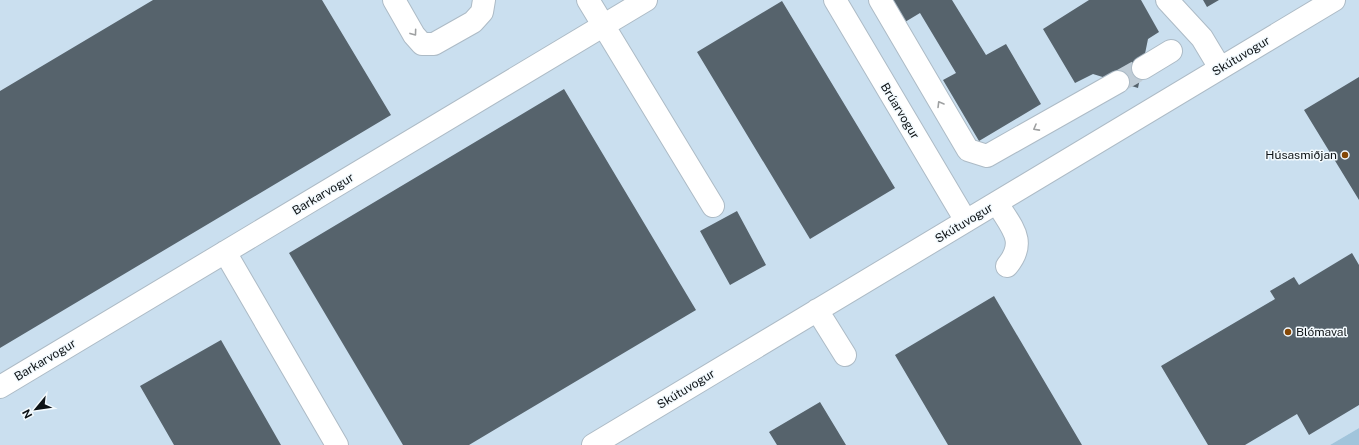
<svg xmlns="http://www.w3.org/2000/svg" width="1359" height="445" viewBox="0 0 1359 445" font-family="'Public Sans',sans-serif">
	<rect width="100%" height="100%" fill="#dfeef9"/>
	<path fill="#cadfef" d="M0 0H1359V428L1330 445H0Z"/>
	<path fill="#a1c4db" d="M1359 428V445H1330Z"/>
	<path fill="#56636c" d="M153 0H322L391 115 0 348V91Z
		M892 0H952L986 55 1006 44 1041 104 979 141 943 80 956 73 920 13 905 22Z
		M1089 0H1141L1159 32 1148 39 1138 88 1093 74 1075 83 1043 29Z
		M1203 0H1219L1207 7Z
		M782 1 895 188 810 239 697 52Z
		M1359 77V200L1304 110Z
		M564 89 696 310 469 445H403L289 253Z
		M737 211 766 265 730 285 700 231Z
		M1352 253 1359 265V405L1309 435 1297 414 1245 445H1208L1161 366 1275 299 1270 291 1294 277 1299 285Z
		M994 296 1082 445H948L895 355Z
		M221 340 281 445H174L140 386Z
		M820 402 846 445H777L769 432Z"/>
	<g fill="none" stroke-linecap="round" stroke-linejoin="round">
		<path stroke="#c0cdd7" stroke-width="22" stroke-dasharray="22 11" stroke-linecap="butt" d="M1118 82 1143 68"/>
		<defs>
			<path id="minor" d="M394 0 414 35 422 44H434L473 22 482 12 484 0
				M588 0 713 206
				M835 0 966 221
				M880 0 968 150 987 156 1118 82
				M1167 0 1202 38 1220 68
				M1143 68 1171 51
				M997 203C1011 227 1028 241 1007 266
				M225 252 337 445
				M817 310 845 355
				M0 387 646 0
				M593 445 1334 0"/>
		</defs>
		<use href="#minor" stroke="#adbbc6" stroke-width="24"/>
		<use href="#minor" stroke="#fff" stroke-width="22"/>
	</g>
	<defs><path id="oneway-chevron" d="M-2-3.5L2.5 0L-2 3.5" fill="none" stroke-width="1.6" stroke-linecap="round" stroke-linejoin="round"/></defs>
	<g stroke="#9ea0a1">
		<use href="#oneway-chevron" transform="translate(414 33) rotate(54)"/>
		<use href="#oneway-chevron" transform="translate(940 104) rotate(-121)"/>
		<use href="#oneway-chevron" transform="translate(1036 128) rotate(151)"/>
	</g>
	<g fill="#844706" stroke="#f3fafe" stroke-width="1.5">
		<circle cx="1345" cy="155" r="4"/>
		<circle cx="1288" cy="332" r="4"/>
	</g>
	<g text-anchor="middle" stroke-width="3" stroke-linejoin="round" paint-order="stroke">
		<g font-size="12" fill="#0d1215" stroke="#f3fafe">
			<text transform="translate(1241 56) rotate(-31)" y="4">Skútuvogur</text>
			<text transform="translate(900 111) rotate(59)" y="4">Brúarvogur</text>
			<text transform="translate(323 194) rotate(-31)" y="4">Barkarvogur</text>
			<text transform="translate(964 223) rotate(-31)" y="4">Skútuvogur</text>
			<text transform="translate(45 360) rotate(-31)" y="4">Barkarvogur</text>
			<text transform="translate(686 389) rotate(-31)" y="4">Skútuvogur</text>
		</g>
		<g font-size="12" fill="#0d1215" stroke="#f3fafe" text-anchor="end">
			<text x="1337" y="159">Húsasmiðjan</text>
			<text x="1296" y="336" text-anchor="start">Blómaval</text>
		</g>
	</g>
	<g transform="translate(36 409) rotate(241)" stroke="#f3fafe" stroke-width="3" paint-order="stroke">
	<path d="M0-3L7 15L0 10L-7 15Z" fill="#0d1215"/>
	<text y="-6" font-size="11" font-weight="bold" text-anchor="middle" fill="#0d1215">N</text>
	</g>
</svg>
